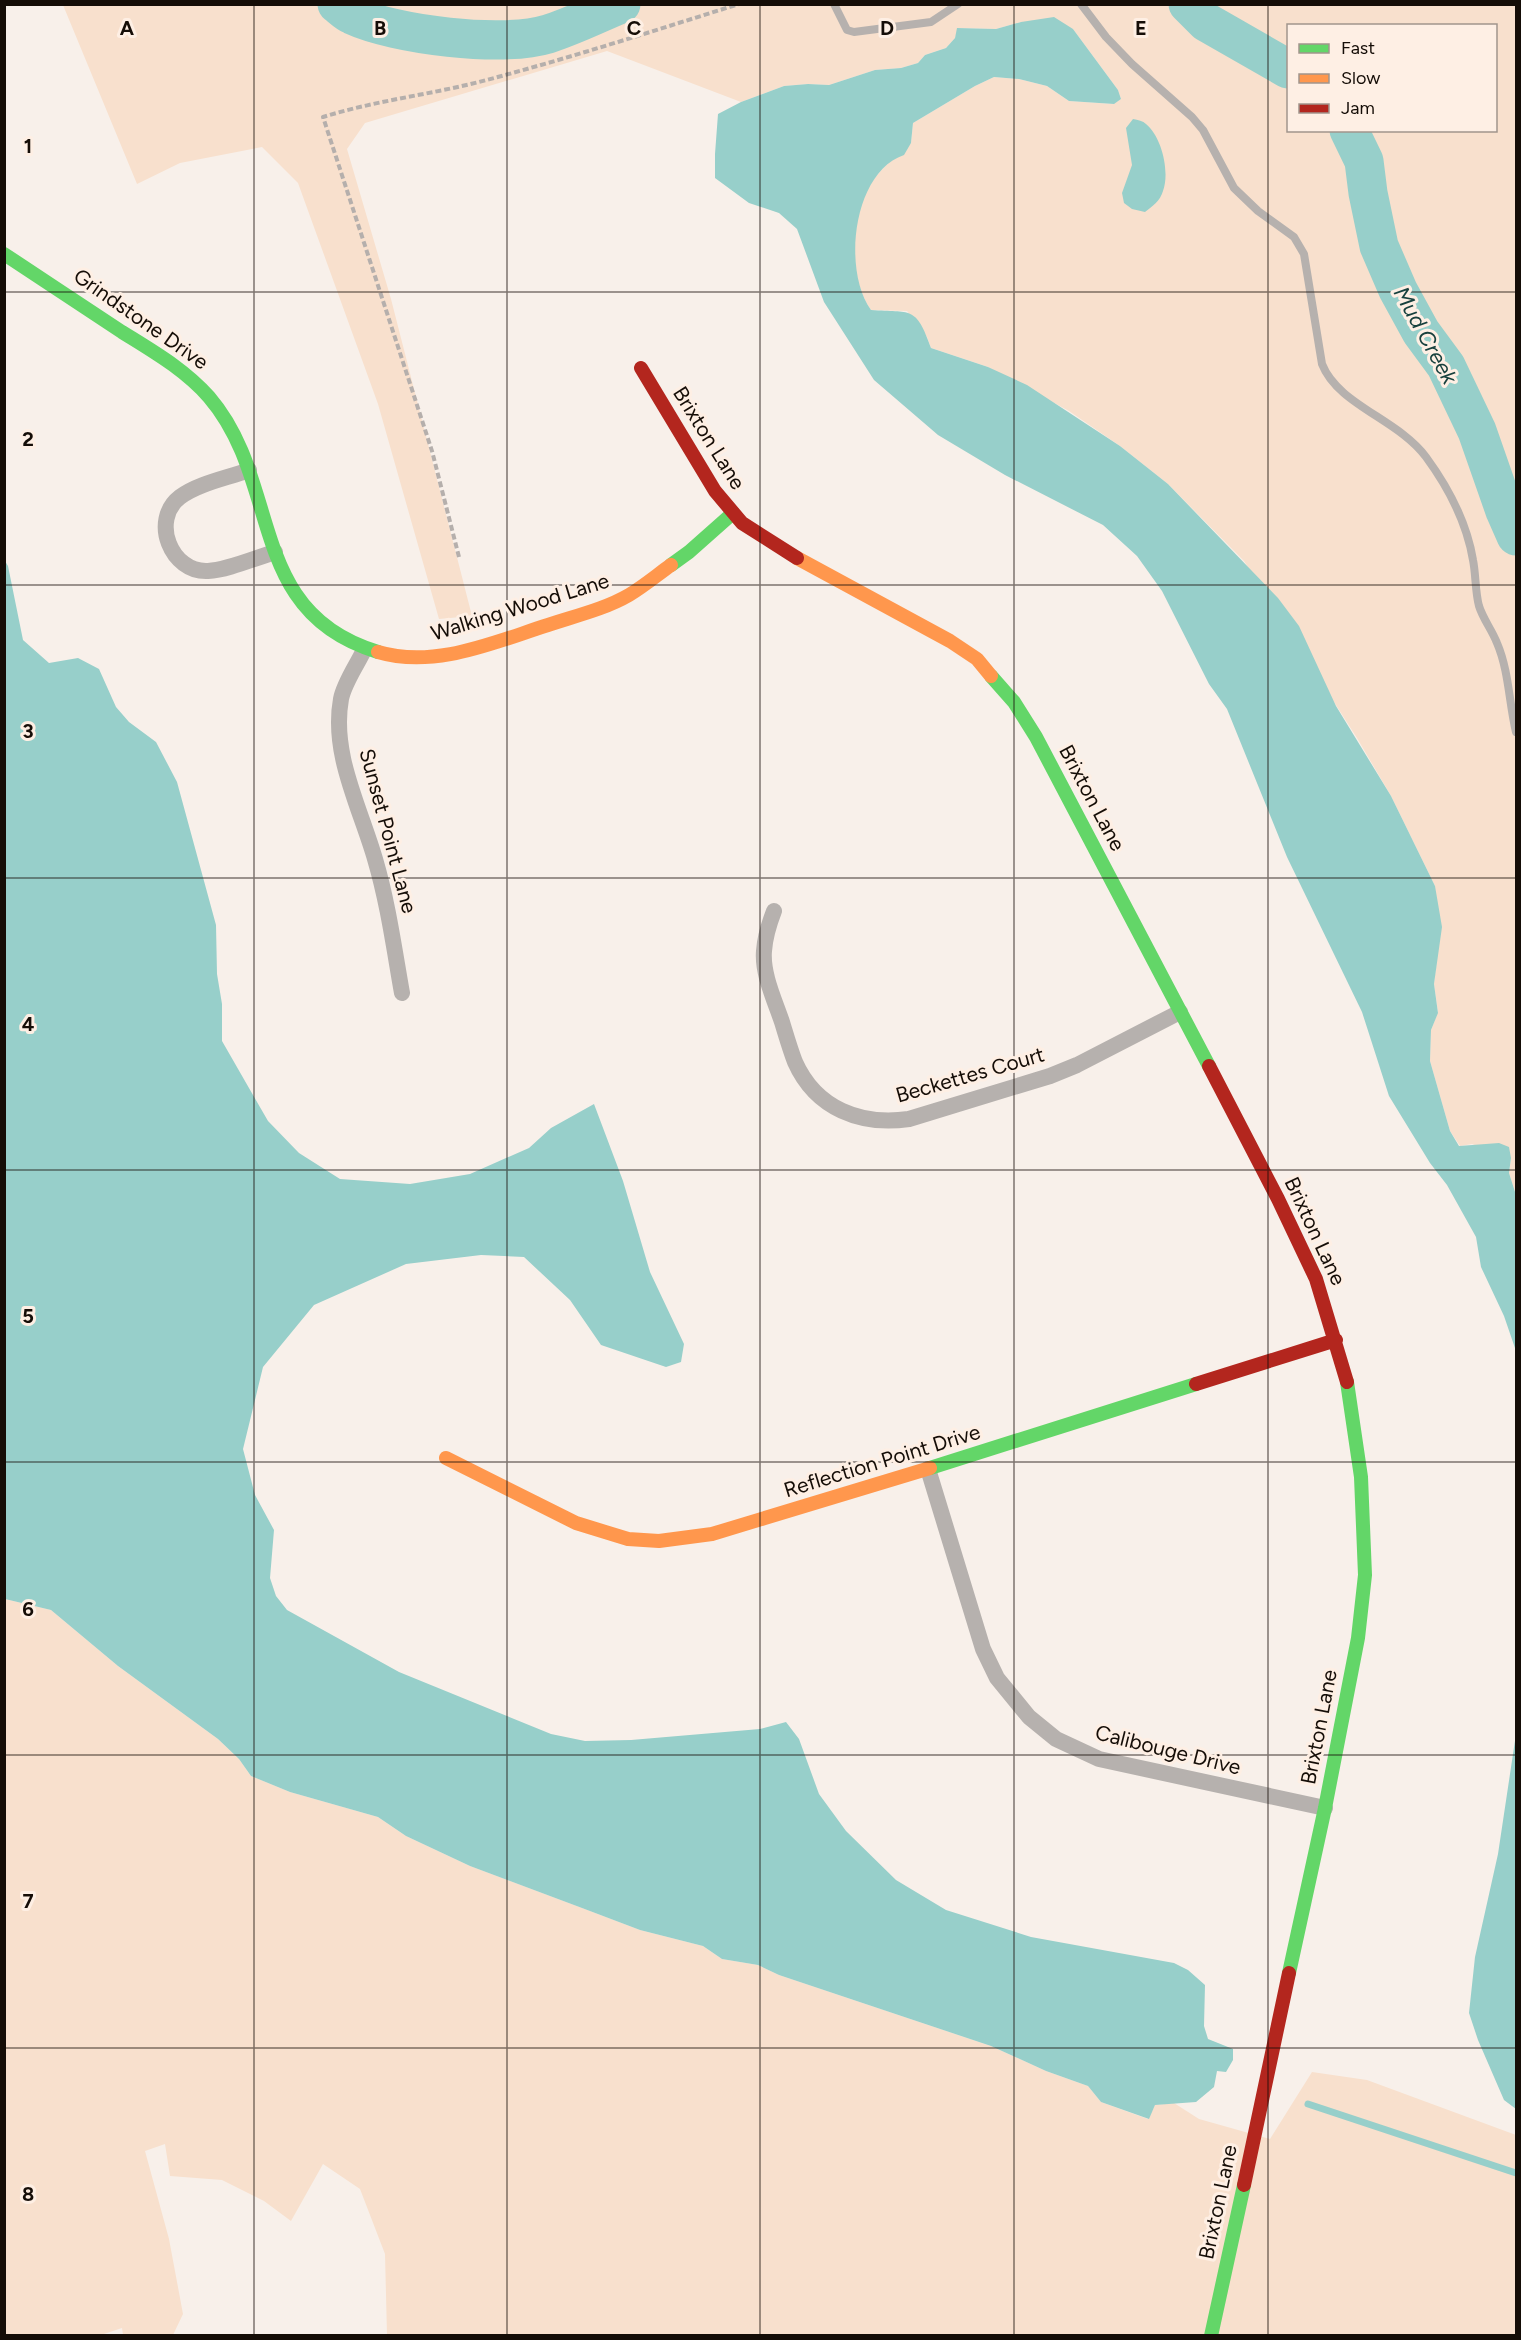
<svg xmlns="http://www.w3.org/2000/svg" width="1521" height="2340" viewBox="0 0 1521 2340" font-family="Figtree,sans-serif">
	<rect width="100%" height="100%" fill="#f8f0ea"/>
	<path fill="#f8e0cd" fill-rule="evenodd" d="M63 5H1516V1195L1509 1173 1511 1158 1472 1144 1460 1146 1450 1131 1430 1061 1431 1030 1438 1012 1434 984 1437 959 1435 886 1391 796 1357 738 1244 561 1168 484 1120 446 1069 411 988 367 931 348 927 337 907 311 871 310C848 277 851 226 867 190 876 172 896 156 911 143L913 123 975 86 994 77 1019 79 1047 86 1069 101 1113 104 1121 99 1118 90 1073 29 1021 22 996 29 958 28 955 38 946 48 925 55 918 63 901 68 875 70 829 85 808 84 784 86 741 102 607 51 365 123 347 149 391 299 472 616 439 619 378 404 298 183 262 147 180 163 137 184ZM1288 26H1496V130H1288Z
		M5 1599 51 1610 118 1666 218 1739 239 1759 251 1776 290 1792 378 1817 406 1836 470 1866 582 1908 640 1930 703 1946 722 1959 758 1965 779 1975 991 2046 1046 2071 1088 2086 1101 2102 1148 2119 1155 2105 1174 2103 1199 2119 1270 2139 1312 2072 1367 2080 1516 2135V2335H387L385 2254 360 2189 323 2164 291 2221 264 2201 222 2180 170 2176 165 2144 145 2151 169 2239 183 2314 173 2335H123L122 2328 101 2335 5 2336Z"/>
	<path fill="#97cfca" d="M1054 17 1073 29 1118 90 1121 99 1114 104 1069 101 1047 86 1019 79 994 77 975 86 913 123 911 143 904 155C853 172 842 270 871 310 911 313 916 305 931 348L988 367 1027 385 1120 446 1168 484 1278 598 1299 626 1336 706 1391 796 1435 886 1442 927 1434 984 1438 1013 1431 1030 1430 1061 1450 1131 1459 1146 1499 1143 1509 1147 1511 1158 1509 1173 1516 1195V1351L1504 1316 1481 1267 1476 1237 1447 1185 1430 1163 1389 1096 1362 1012 1287 857 1227 709 1209 684 1162 591 1137 556 1103 525 1005 475 938 435 874 380 824 302 797 229 779 213 749 203 715 178V154L718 114 741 102 784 86 808 84 829 85 875 70 901 68 918 63 925 55 946 48 955 38 957 28 996 29 1021 22Z
		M1133 119C1138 120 1143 121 1146 124 1162 137 1170 172 1163 191 1160 201 1153 206 1145 212L1132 209 1124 203 1122 193 1132 165 1126 128Z
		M5 561 8 566 23 640 49 663 78 658 99 669 116 707 129 722 156 742 177 782 216 925 217 974 222 1004V1041L268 1121 299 1153 340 1179 410 1184 470 1174 529 1148 551 1128 594 1104 623 1181 650 1272 684 1344 681 1362 666 1367 601 1345 570 1300 524 1257 481 1255 406 1264 314 1305 263 1367 243 1449 255 1495 274 1530 270 1578 276 1596 287 1610 399 1672 551 1734 585 1741 631 1740 760 1729 786 1722 799 1739 819 1794 846 1831 896 1880 946 1910 1031 1937 1174 1963 1188 1970 1205 1985 1204 2026 1208 2039 1233 2049V2060L1226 2072 1217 2071 1214 2087 1196 2102 1155 2105 1149 2119 1101 2102 1088 2086 1046 2071 991 2046 779 1975 758 1965 722 1959 703 1946 640 1930 582 1908 470 1866 406 1836 378 1817 290 1792 251 1776 239 1759 218 1739 118 1666 51 1610 5 1599Z
		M1516 1734V2109L1504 2100 1478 2040 1469 2013 1475 1957 1498 1854Z"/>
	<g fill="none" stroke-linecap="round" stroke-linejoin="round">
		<path stroke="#97cfca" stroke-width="7" d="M1308 2104 1516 2173"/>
		<path stroke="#97cfca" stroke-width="39" d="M337 4C342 8 347 13 352 15 395 35 502 48 548 34 573 26 597 14 621 4
			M1188 4 1206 22 1288 69
			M1349 130 1364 161 1368 193 1379 246 1398 290 1421 332 1446 366 1477 431 1505 511 1516 536"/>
		<path stroke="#b5afac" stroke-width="4" stroke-dasharray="6 3" stroke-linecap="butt" d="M459 557 432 451 323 117C374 101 427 95 479 82 567 59 653 31 739 4"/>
		<path stroke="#b6b1ae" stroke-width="8" d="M834 4 847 30 854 32 931 22 958 4
			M1081 4 1106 37 1132 64 1192 117 1203 130 1234 188 1258 211 1294 237 1304 254 1322 364C1338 405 1398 419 1426 457 1448 487 1467 524 1473 560 1476 575 1475 591 1479 606 1483 619 1492 630 1497 643 1509 671 1509 703 1516 732"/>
		<path stroke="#b6b1ae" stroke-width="16" d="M249 470C228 478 199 483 180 497 150 520 171 573 208 571 228 570 255 558 275 552
			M364 650C357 665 344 683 341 699 331 754 360 807 375 859 388 903 394 948 402 993
			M774 911C769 924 765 937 764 951 762 974 775 1001 782 1022 786 1035 790 1049 795 1062 816 1109 861 1126 909 1119L1050 1076 1077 1065 1180 1012
			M928 1469 983 1649 997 1678 1029 1717 1056 1739 1099 1759 1325 1808"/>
		<path stroke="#63d668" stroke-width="14" d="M4 254C43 280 83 306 122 332 154 352 184 369 209 397 283 483 245 612 378 652
			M671 565 689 552 733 513
			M991 676 1014 702 1036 737 1209 1066
			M930 1468 1196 1384
			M1289 1973 1325 1808 1358 1638 1365 1575 1361 1477 1347 1382
			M1211 2336 1244 2185"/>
		<path stroke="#ff974d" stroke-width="14" d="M797 558 950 641 977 659 991 676
			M378 652C435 669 494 642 548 625 575 616 605 609 629 595 644 586 657 575 671 565
			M446 1458 576 1523 628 1539 659 1541 712 1534 930 1468"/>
		<path stroke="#b3261e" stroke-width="14" d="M641 368 715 491 742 523 797 558
			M1209 1066 1278 1199 1316 1279 1347 1382
			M1196 1384 1336 1340
			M1244 2185 1289 1973"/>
	</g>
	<path fill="none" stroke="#150d07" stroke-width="1.5" stroke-opacity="0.55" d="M254 4V2336M507 4V2336M760 4V2336M1014 4V2336M1268 4V2336M4 292H1516M4 585H1516M4 878H1516M4 1170H1516M4 1462H1516M4 1755H1516M4 2048H1516"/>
	<g text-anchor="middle" stroke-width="6" stroke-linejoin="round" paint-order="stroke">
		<g font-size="21" fill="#150d07" stroke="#feefe4">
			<text transform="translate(141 319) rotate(35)" y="7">Grindstone Drive</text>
			<text transform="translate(709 438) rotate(58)" y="7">Brixton Lane</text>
			<text transform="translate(520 607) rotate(-17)" y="7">Walking Wood Lane</text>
			<text transform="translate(1092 798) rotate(62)" y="7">Brixton Lane</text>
			<text transform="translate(388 831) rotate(75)" y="7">Sunset Point Lane</text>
			<text transform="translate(970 1075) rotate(-16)" y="7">Beckettes Court</text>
			<text transform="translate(1315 1231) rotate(65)" y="7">Brixton Lane</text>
			<text transform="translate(882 1461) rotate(-17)" y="7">Reflection Point Drive</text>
			<text transform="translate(1319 1727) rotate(-79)" y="7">Brixton Lane</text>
			<text transform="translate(1168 1750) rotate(14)" y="7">Calibouge Drive</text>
			<text transform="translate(1218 2202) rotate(-78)" y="7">Brixton Lane</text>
		</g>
		<g font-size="22" font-style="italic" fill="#18413e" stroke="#feefe4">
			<text transform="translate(1426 335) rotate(61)" y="8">Mud Creek</text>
		</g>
	</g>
	<g font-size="20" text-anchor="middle" font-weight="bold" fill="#150d07" stroke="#feefe4" stroke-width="6" stroke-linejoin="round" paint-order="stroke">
		<text x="127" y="35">A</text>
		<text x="380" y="35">B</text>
		<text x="634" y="35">C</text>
		<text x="887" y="35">D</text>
		<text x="1141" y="35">E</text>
		<text x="28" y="153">1</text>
		<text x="28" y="446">2</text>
		<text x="28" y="738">3</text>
		<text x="28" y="1031">4</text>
		<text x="28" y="1323">5</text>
		<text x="28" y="1616">6</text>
		<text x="28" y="1908">7</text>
		<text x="28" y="2201">8</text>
	</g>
	<rect width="1521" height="2340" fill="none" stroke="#150d07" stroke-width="12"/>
	<rect x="1287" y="24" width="210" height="108" fill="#feefe4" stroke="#a1958c" stroke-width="1.5"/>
	<rect x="1299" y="44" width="30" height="9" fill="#63d668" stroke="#a1958c" stroke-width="1.5"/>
	<text x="1341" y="54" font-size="18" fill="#150d07">Fast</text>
	<rect x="1299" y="74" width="30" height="9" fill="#ff974d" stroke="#a1958c" stroke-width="1.5"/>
	<text x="1341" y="84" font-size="18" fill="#150d07">Slow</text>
	<rect x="1299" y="104" width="30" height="9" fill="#b3261e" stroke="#a1958c" stroke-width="1.5"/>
	<text x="1341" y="114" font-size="18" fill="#150d07">Jam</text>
</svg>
